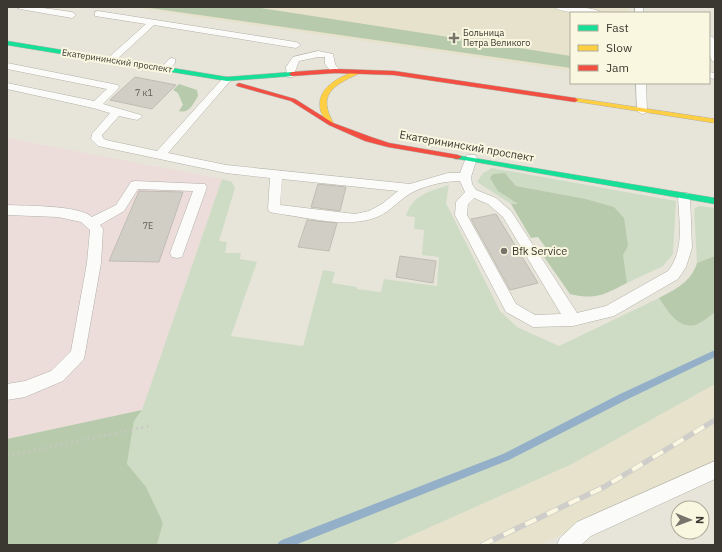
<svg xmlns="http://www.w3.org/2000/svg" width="722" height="552" viewBox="0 0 722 552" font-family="'IBM Plex Sans',sans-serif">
	<rect width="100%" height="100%" fill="#e7e5d9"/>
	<path fill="#e6e2cc" d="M129 7H628V13H571V71Z
		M715 384V465L539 545H390L572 464Z"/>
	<path fill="#ecdddb" d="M7 138 222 179 142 410 7 439Z"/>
	<path fill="#cfdcc5" d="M492 168 676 201 673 254 663 266 627 283 614 207 586 199 516 186 505 173 519 205 511 204 477 182 483 173Z
		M222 179 232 182 235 188 219 241 227 242 225 253H241L240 259 257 262 231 336 303 346 323 270 335 272 332 283 357 287V289L381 292 384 279 437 286 439 257 422 255 424 230 414 229 415 217 406 216C412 195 430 191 449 185L446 203 500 311 517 327 559 346 659 298 667 311 699 324 715 312V384L572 464 390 545H157L163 523 127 464 134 421 142 410Z
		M699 206 715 208V256L697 263 694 209Z"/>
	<path fill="#b7caac" d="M143 7H254L571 56V68Z
		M179 84 197 90 198 96C193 104 189 114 179 111L183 105 178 93 173 90Z
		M505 173 516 186 586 199 614 207 624 218 628 246 623 255 627 283C603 295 597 300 570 294L542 254 549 252 538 237 531 238 511 204H518L498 191 490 178 493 174Z
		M715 256V312C710 316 705 320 700 323 681 333 667 311 659 298 676 289 691 282 697 263Z
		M142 410 134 421 127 464 146 487 163 523 157 545H7V439Z"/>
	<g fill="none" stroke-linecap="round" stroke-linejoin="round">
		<path fill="#93b0c8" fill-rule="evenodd" d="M715 350V357L626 400 509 460 295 545H277L279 542 282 540 503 454 620 394Z"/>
	</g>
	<path fill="#d1cec5" stroke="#c0bcb3" d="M135 77 176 85 152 109 110 100Z
		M318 184 346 187 340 211 311 207Z
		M139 191 183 192 159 262 109 261Z
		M496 214 538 283 510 290 471 219Z
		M307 220 337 223 329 251 298 247Z
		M400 256 436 261 433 283 396 277Z"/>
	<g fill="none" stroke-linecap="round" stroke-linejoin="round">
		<defs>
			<path id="lane" d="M16 7H36L72 12 76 15 72 18 20 9Z
				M554 7C565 7 594 6 602 13 591 13 562 14 554 7Z
				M635 7H643V13H635Z
				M98 11 296 42 301 45 296 48 154 25 114 62 111 63 106 60 108 58 146 24 95 16V12Z
				M710 36 713 37 715 41V62L712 61 709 53Z
				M318 51 333 54 335 64 340 71 338 73H332L325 64V57H318L299 61 293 77H287L286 67 293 57Z
				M172 58 175 59V63L168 71H162V67L169 59Z
				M7 63 118 85 119 87 118 89 103 104 141 115 142 117 137 120 119 116 102 135 103 138 106 140 157 151 224 77H230L232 79 230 81 168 153 226 165 410 184 448 173H460L467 155H475L477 158 471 177 472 184 476 190 496 198 511 211 577 313 606 306 668 271C685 250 679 222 678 196L680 193H688L690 196 692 248 686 267 678 279 614 316 573 326 533 327 506 312 455 215 456 202 465 192 460 181C445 181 428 185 415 191 401 197 392 211 377 217 348 229 305 217 274 213L270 212 268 209 270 178 226 173 98 146 91 139 92 134 110 113 93 108 7 89V83L94 101 107 89 7 69ZM282 179 398 191 382 204 369 211 355 214 280 205ZM474 198 488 204 503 217 561 314 535 315 516 304 467 215 468 204Z
				M709 72 715 73V79L709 78Z
				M636 83H646L647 111 646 113 642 114 637 111Z
				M135 181 205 184 207 187 182 257 177 258 172 257 170 253 193 191 138 189 124 211 100 225 103 229 101 263 84 359 63 381 25 397 7 400V384L25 381 51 371 71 351 87 263 90 230 81 222 58 217 7 215V205C26 206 79 205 92 217L116 205 131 182Z
				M715 461V479L591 536 581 545H557L560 538 577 522Z"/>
			<path id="fast" d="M7 41 227 77 292 72 295 74 292 76 227 81 7 45Z
				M455 155 715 198V204L458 159H455Z"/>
			<path id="slow" d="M356 71 359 73 358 74C332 86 317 95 334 124L333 125H329C325 119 320 113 320 106 318 87 341 76 356 71Z
				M575 98 715 119V123L573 101 572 100Z"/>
			<path id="jam" d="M335 69 394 71 575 98 578 100 575 102 394 75 335 73 292 76 289 74 292 72Z
				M239 83 295 99 333 123 371 137 389 143 458 155 462 157 458 159 388 147 365 141 329 125 291 101 237 86 236 85Z"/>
		</defs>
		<use href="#lane" stroke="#b2b0a7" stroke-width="1"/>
		<use href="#fast" stroke="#b2b0a7" stroke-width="1"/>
		<use href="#slow" stroke="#b2b0a7" stroke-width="1"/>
		<use href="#jam" stroke="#b2b0a7" stroke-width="1"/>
		<path stroke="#c8c7c2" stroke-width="3" stroke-dasharray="1.5 4" stroke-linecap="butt" d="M7 456 149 426"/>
		<use href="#lane" fill="#fbfbf9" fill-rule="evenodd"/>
		<use href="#fast" fill="#16e098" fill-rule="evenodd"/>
		<use href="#slow" fill="#ffcf43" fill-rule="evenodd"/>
		<use href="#jam" fill="#f24e42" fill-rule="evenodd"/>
		<defs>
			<path id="rail" d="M482 545 604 487 715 420"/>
		</defs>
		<use href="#rail" stroke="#cecdca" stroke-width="5.5"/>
		<use href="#rail" stroke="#faf7e0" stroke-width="4" stroke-dasharray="12" stroke-linecap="butt"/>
	</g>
	<g fill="#77756b" stroke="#faf7e0" stroke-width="1.5">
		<path d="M452 32h4v4h4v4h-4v4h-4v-4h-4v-4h4z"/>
		<circle cx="504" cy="251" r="4"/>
	</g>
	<g text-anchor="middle" stroke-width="4" stroke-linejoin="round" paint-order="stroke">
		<g font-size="9" fill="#3a3830" stroke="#faf7e0" text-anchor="start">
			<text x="463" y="36">Больница<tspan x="463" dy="10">Петра Великого</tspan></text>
		</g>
		<g font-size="9" fill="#3a3830" stroke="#faf7e0">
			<text transform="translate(117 61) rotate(9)" y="3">Екатерининский проспект</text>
		</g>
		<g font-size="9" fill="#605e56">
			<text x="144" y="96">7 к1</text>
			<text x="148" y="229">7Е</text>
		</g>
		<g font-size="11" fill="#3a3830" stroke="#faf7e0">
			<text transform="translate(467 146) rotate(10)" y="4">Екатерининский проспект</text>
		</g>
		<g font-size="11" fill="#3a3830" stroke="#faf7e0" text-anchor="start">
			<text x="512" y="255">Bfk Service</text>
		</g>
	</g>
	<rect width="722" height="552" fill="none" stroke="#3a3830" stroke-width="16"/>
	<rect x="570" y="12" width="140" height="72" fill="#faf7e0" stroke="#adab9a"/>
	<rect x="578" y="25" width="20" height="6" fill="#16e098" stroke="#adab9a"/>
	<text x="606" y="32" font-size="12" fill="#3a3830">Fast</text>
	<rect x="578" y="45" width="20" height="6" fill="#ffcf43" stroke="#adab9a"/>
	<text x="606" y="52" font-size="12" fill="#3a3830">Slow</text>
	<rect x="578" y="65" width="20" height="6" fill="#f24e42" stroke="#adab9a"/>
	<text x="606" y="72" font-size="12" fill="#3a3830">Jam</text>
	<g transform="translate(690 520) rotate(91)"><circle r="19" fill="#faf7e0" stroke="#adab9a"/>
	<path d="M0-3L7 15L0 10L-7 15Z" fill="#77756b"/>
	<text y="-6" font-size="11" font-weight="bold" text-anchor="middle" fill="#3a3830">N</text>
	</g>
</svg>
